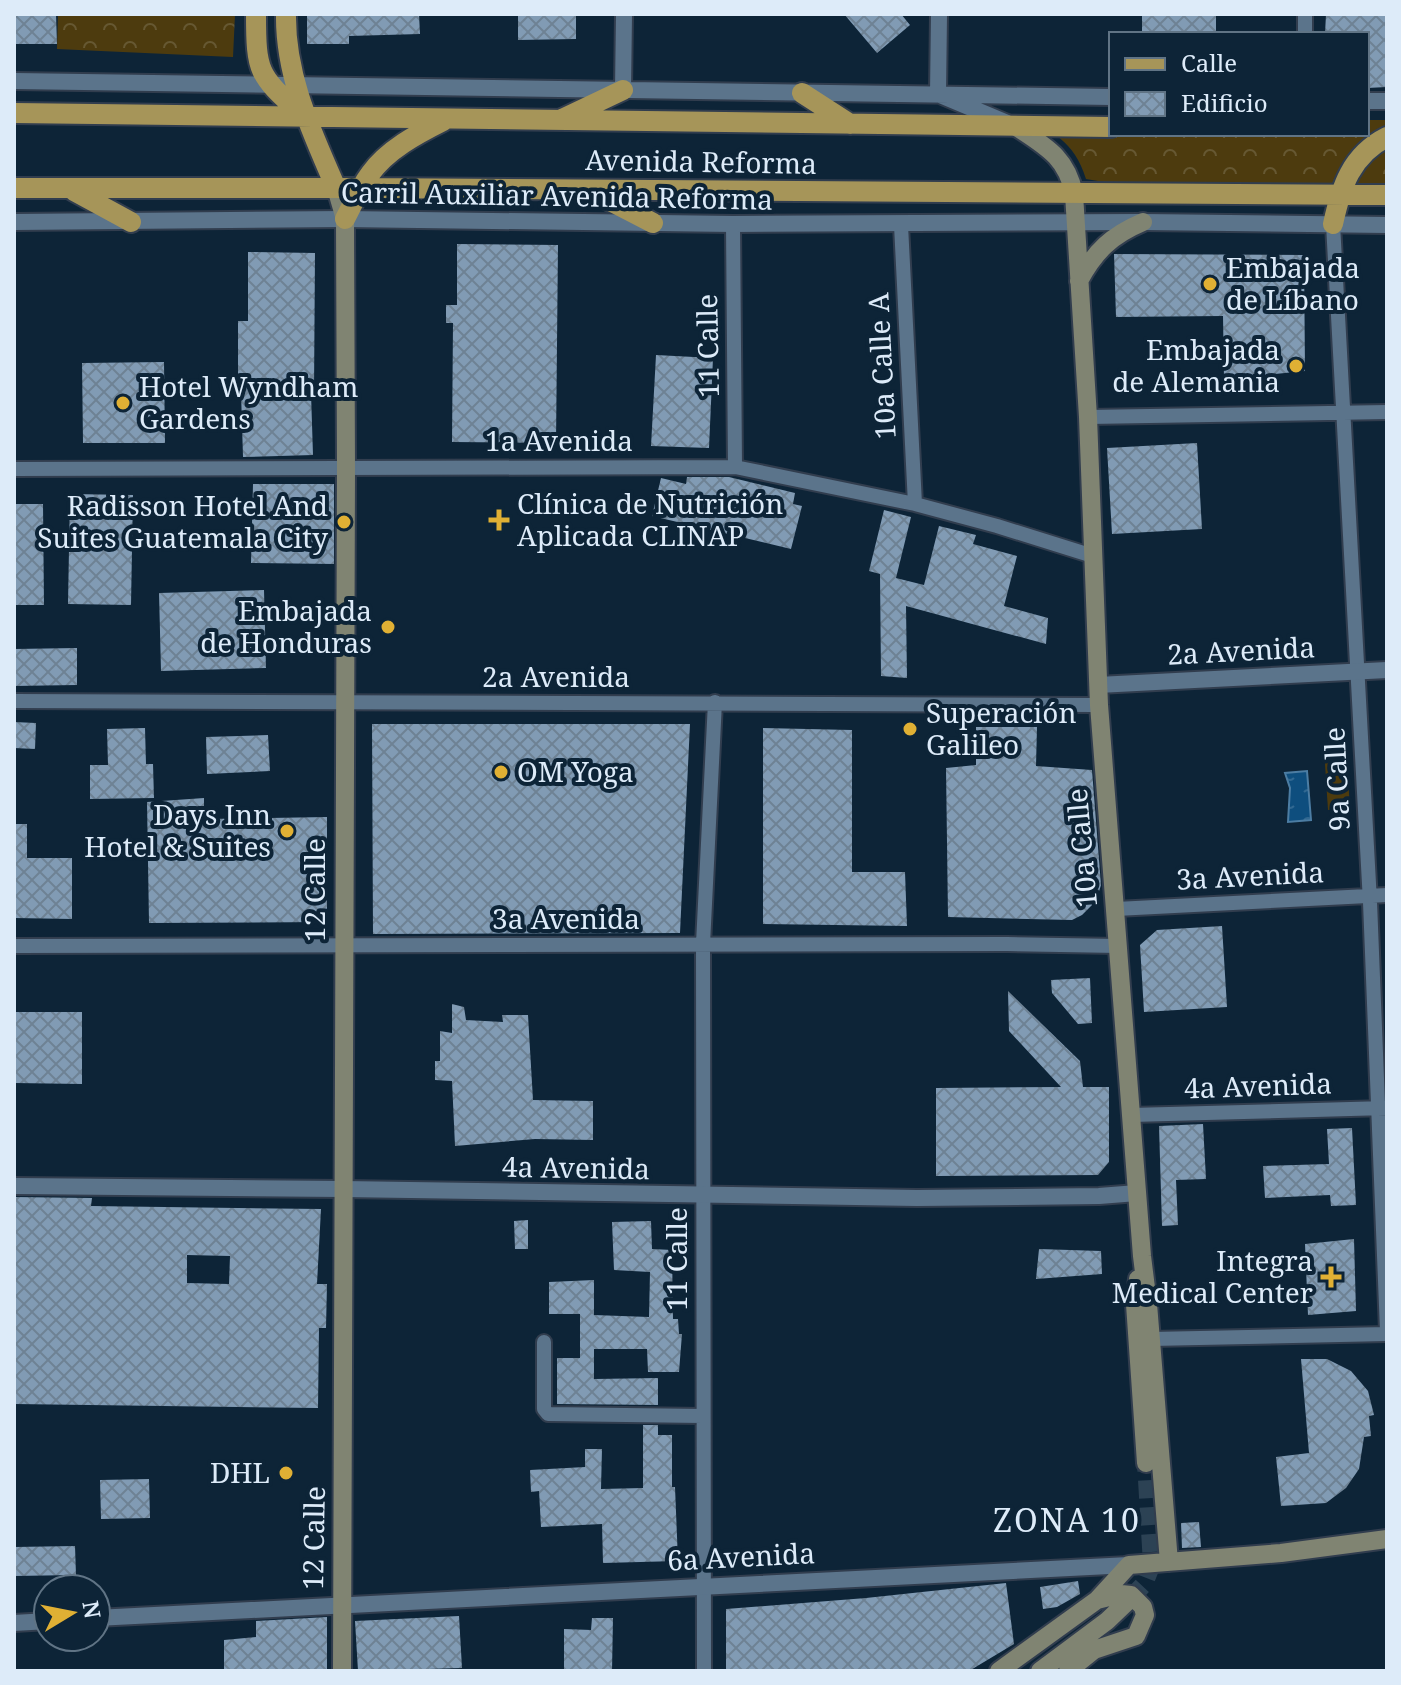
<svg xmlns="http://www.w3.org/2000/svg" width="1401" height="1685" viewBox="0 0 1401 1685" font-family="'Noto Serif',serif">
	<defs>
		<pattern id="forest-crowns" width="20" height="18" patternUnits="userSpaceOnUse" patternTransform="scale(2)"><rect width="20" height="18" fill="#4d3b0e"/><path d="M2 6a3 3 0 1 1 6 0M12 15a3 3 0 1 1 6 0" fill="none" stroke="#665832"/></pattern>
		<pattern id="water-ripples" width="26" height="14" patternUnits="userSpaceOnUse" patternTransform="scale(2)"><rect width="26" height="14" fill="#0e4e7e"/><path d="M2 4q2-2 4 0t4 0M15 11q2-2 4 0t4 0" fill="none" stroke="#316891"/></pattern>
		<pattern id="building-cross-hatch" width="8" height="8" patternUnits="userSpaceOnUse" patternTransform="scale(2)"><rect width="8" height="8" fill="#819bb4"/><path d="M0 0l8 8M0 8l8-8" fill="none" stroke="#6e8294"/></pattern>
	</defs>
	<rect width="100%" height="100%" fill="#0d2437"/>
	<path fill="url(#forest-crowns)" d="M58 14H235L233 57 57 49Z
		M1014 115 1111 116V134H1367V120H1387V183H1110L1086 179C1074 140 1050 129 1014 115Z"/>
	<path fill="#4d3b0e" d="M1346 748 1350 808 1328 810 1324 749Z"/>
	<path fill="url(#water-ripples)" stroke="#4c7da3" stroke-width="2" d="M1307 771 1311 820 1288 822 1290 788 1285 773Z"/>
	<path fill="url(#building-cross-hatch)" fill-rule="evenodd" d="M14 14H56L57 44H14Z
		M307 14H419L420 34 349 36V44H307Z
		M518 14H576V39L518 40Z
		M844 14H901L910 25 877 53Z
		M1142 14H1216V34H1142Z
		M1326 14H1387V87L1367 88V34H1325Z
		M457 244 558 245 556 443 452 442 453 323H446V305H457Z
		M248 252 315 253 314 393H311L313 455 243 457 241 392H238V321H248Z
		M1114 254 1304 255 1305 371 1224 379 1223 316 1116 317Z
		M656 355 713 358 709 448 651 446Z
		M164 362 165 443H83L82 363Z
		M1197 443 1202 529 1112 534 1107 448Z
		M687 477H729L795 493 793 504 802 506 791 549 652 516 661 478 686 484Z
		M253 484H334V564L251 563Z
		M70 494 133 495 131 605 68 604Z
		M14 504H43L44 605H14Z
		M884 510 911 517 896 578 924 585 939 526 976 535 973 544 1017 556 1004 606 1048 618 1046 644 906 606 907 678 881 676 880 574 869 571Z
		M264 590 266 668 161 671 159 593Z
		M77 648V685L14 686V649Z
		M14 722 36 723 35 749 14 748Z
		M372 724H690L680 933 373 934Z
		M976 727H1037L1036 766 1092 770 1101 885 1096 901 1082 915 1072 920 948 917 946 768 976 765Z
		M145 728 146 764H153L154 798 90 799V765H108L107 729Z
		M763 728 852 730V872H905L907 926 763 924Z
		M268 735 270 771 207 774 206 737Z
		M204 798V819L327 817V922L149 923 147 802Z
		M14 824H27V858H72V919L14 918Z
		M1222 926 1227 1007 1144 1012 1140 945 1157 930Z
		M1090 978 1092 1023 1078 1024 1052 993 1051 980Z
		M1008 991 1080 1061 1083 1087H1109V1162L1098 1175 936 1176V1088L1061 1087 1009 1031Z
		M452 1004 464 1007 466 1020 503 1022 502 1015H528L533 1100 593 1101V1140L535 1139 455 1146 452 1081 435 1080V1061H440V1031L452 1033Z
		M14 1012H82V1084L14 1083Z
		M1203 1124 1206 1179 1176 1180 1178 1225 1162 1226 1159 1126Z
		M1352 1128 1356 1205 1331 1206 1330 1195 1265 1198 1263 1166 1329 1164 1327 1129Z
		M14 1197 92 1198 91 1206 321 1209 317 1284H327L326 1328H319L318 1408 14 1404ZM187 1255 230 1256 229 1284 187 1283Z
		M528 1220V1249H515L514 1221Z
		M651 1221 652 1249 672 1250 673 1319H678L679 1334H682L679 1372H648L647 1349H594V1379L658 1378V1405L557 1404V1358H580V1314H549V1282L594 1280V1315L649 1317 650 1272 614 1270 612 1222Z
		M1354 1239 1356 1311 1308 1315 1305 1244Z
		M1039 1249 1101 1251 1102 1274 1036 1279Z
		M1301 1359H1327L1351 1371 1368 1391 1374 1415 1369 1416 1371 1436 1364 1437 1359 1469 1346 1488 1326 1503 1281 1506 1276 1457 1309 1453Z
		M643 1425H658V1435H672V1487H675L678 1561 603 1563 602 1524 541 1527 539 1491 531 1492 530 1470 585 1467V1449H602L601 1489 643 1488Z
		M149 1479 150 1518 101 1519 100 1480Z
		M1199 1522 1201 1547 1182 1548 1181 1523Z
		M75 1546 76 1575 14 1576V1547Z
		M1078 1581 1080 1594 1057 1607 1043 1609 1040 1587Z
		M1006 1583 1014 1644 969 1671H726V1609L866 1598Z
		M459 1616 462 1668 358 1671 355 1621Z
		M327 1617V1671H224V1640L256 1637V1621Z
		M592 1618H613L612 1671H564V1629L591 1630Z"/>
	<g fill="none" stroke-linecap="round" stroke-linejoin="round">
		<path stroke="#2c4254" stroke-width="18" stroke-dasharray="18 9" stroke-linecap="butt" d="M1130 1599 1144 1584 1152 1564 1146 1463"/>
		<defs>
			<path id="minor" d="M1305 34V14
				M733 224 735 467
				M1333 224 1370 902 1387 1331
				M901 225 915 504
				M1088 417 1387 412
				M14 469 735 467 915 504 997 526 1093 556
				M14 701 1099 705
				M1116 909 1387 895
				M14 946 1007 944 1119 946
				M1131 1115 1386 1108
				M1151 1339 1387 1334
				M544 1342V1409L548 1414 703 1416
				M704 1671 703 944 715 702"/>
			<path id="tertiary" d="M939 14 938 94 1007 123
				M14 81 1111 97
				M623 90 624 14
				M1367 101H1387
				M14 222 345 219 733 224 1143 222 1387 225
				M1098 685 1387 670
				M14 1186 343 1189 917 1198 1099 1196 1137 1193
				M96 1618 1129 1565
				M14 1623 48 1621"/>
			<path id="secondary" d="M1015 126C1045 146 1067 157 1074 194L1088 417 1099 705 1142 1256 1148 1304 1169 1562
				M336 188 345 219 346 467 342 1671
				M1079 281C1095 251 1112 235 1143 222
				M1138 1279 1135 1304 1146 1463
				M999 1671 1097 1600 1129 1565 1281 1553 1387 1539
				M1040 1671 1107 1621 1130 1599
				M1068 1671 1094 1650 1136 1636 1145 1615 1143 1607 1131 1595 1121 1594 1097 1600"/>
			<path id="primary" d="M256 14C256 75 259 75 303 116
				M286 14C285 77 312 132 336 188
				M802 93 850 124
				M14 113 1111 127
				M562 119 623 90
				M14 188H361L1387 195
				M74 191 131 222
				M591 191 653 223
				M345 219C353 204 360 187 370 174 387 150 417 134 443 121
				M1333 224C1341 187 1351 155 1387 137"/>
		</defs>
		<use href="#minor" stroke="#313d4e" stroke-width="18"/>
		<use href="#tertiary" stroke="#313d4e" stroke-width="20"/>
		<use href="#secondary" stroke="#313d4e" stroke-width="22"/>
		<use href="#primary" stroke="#313d4e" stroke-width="24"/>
		<use href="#minor" stroke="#5b748b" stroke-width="14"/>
		<use href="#tertiary" stroke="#5b748b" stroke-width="16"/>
		<use href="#secondary" stroke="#808472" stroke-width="18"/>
		<use href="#primary" stroke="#a69559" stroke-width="20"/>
	</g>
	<g fill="#e0b034" stroke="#0d2437" stroke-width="3">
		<circle cx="1210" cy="284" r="8"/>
		<circle cx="1296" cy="366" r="8"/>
		<circle cx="123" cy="403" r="8"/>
		<path d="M495 508h8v8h8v8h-8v8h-8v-8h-8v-8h8z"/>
		<circle cx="344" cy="522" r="8"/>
		<circle cx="388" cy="627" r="8"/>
		<circle cx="910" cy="729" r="8"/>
		<circle cx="501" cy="772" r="8"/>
		<circle cx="287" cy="831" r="8"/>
		<path d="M1327 1265h8v8h8v8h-8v8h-8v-8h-8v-8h8z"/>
		<circle cx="286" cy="1473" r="8"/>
	</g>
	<g text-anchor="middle" stroke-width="8" stroke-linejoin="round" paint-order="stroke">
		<g font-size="28" fill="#ddebf9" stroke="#0d2437">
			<text transform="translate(701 162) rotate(1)" y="10">Avenida Reforma</text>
			<text transform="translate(557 196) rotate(1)" y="10">Carril Auxiliar Avenida Reforma</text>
			<text transform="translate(708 346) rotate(-91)" y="10">11 Calle</text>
			<text transform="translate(882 366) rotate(-93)" y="10">10a Calle A</text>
			<text x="559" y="451">1a Avenida</text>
			<text transform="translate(1241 651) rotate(-3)" y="10">2a Avenida</text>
			<text x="556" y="687">2a Avenida</text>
			<text transform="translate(1337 779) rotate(-93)" y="10">9a Calle</text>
			<text transform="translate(1082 848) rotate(-95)" y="10">10a Calle</text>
			<text transform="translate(1250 876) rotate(-3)" y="10">3a Avenida</text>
			<text transform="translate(315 890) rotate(-90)" y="10">12 Calle</text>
			<text x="566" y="929">3a Avenida</text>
			<text transform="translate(1258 1086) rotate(-2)" y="10">4a Avenida</text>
			<text transform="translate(576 1168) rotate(1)" y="10">4a Avenida</text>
			<text transform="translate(677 1259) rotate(-90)" y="10">11 Calle</text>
			<text transform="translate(314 1538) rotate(-89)" y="10">12 Calle</text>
			<text transform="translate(741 1557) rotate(-3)" y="10">6a Avenida</text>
		</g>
		<g font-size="28" fill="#ddebf9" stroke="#0d2437" text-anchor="end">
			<text x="1226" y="278" text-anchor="start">Embajada<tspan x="1226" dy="32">de Líbano</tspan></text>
			<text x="1280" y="360">Embajada<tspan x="1280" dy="32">de Alemania</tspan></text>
			<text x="139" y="397" text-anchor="start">Hotel Wyndham<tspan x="139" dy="32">Gardens</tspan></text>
			<text x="517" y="514" text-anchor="start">Clínica de Nutrición<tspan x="517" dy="32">Aplicada CLINAP</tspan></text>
			<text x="328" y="516">Radisson Hotel And<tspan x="328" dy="32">Suites Guatemala City</tspan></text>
			<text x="372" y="621">Embajada<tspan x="372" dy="32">de Honduras</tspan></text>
			<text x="926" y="723" text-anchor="start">Superación<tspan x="926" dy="32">Galileo</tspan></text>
			<text x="517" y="782" text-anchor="start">OM Yoga</text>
			<text x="271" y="825">Days Inn<tspan x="271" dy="32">Hotel &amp; Suites</tspan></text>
			<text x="1313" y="1271">Integra<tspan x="1313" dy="32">Medical Center</tspan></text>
			<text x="270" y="1483">DHL</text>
		</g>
		<g font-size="32" letter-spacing="2" fill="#ddebf9" stroke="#0d2437">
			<text x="1067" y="1532">ZONA 10</text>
		</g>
	</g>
	<rect width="1401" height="1685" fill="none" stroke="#ddebf9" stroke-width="32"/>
	<rect x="1109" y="32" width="260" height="104" fill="#0d2437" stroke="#607485" stroke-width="2"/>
	<rect x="1125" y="58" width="40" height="12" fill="#a69559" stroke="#607485" stroke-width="2"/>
	<text x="1181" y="72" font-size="24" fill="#ddebf9">Calle</text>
	<rect x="1125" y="92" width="40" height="24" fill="url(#building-cross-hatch)" stroke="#607485" stroke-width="2"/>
	<text x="1181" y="112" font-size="24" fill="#ddebf9">Edificio</text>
	<g transform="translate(72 1613) rotate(80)"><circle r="38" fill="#0d2437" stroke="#607485" stroke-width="2"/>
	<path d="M0-6L14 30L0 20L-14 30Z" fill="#e0b034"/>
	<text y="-12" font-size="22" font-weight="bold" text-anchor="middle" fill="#ddebf9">N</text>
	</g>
</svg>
